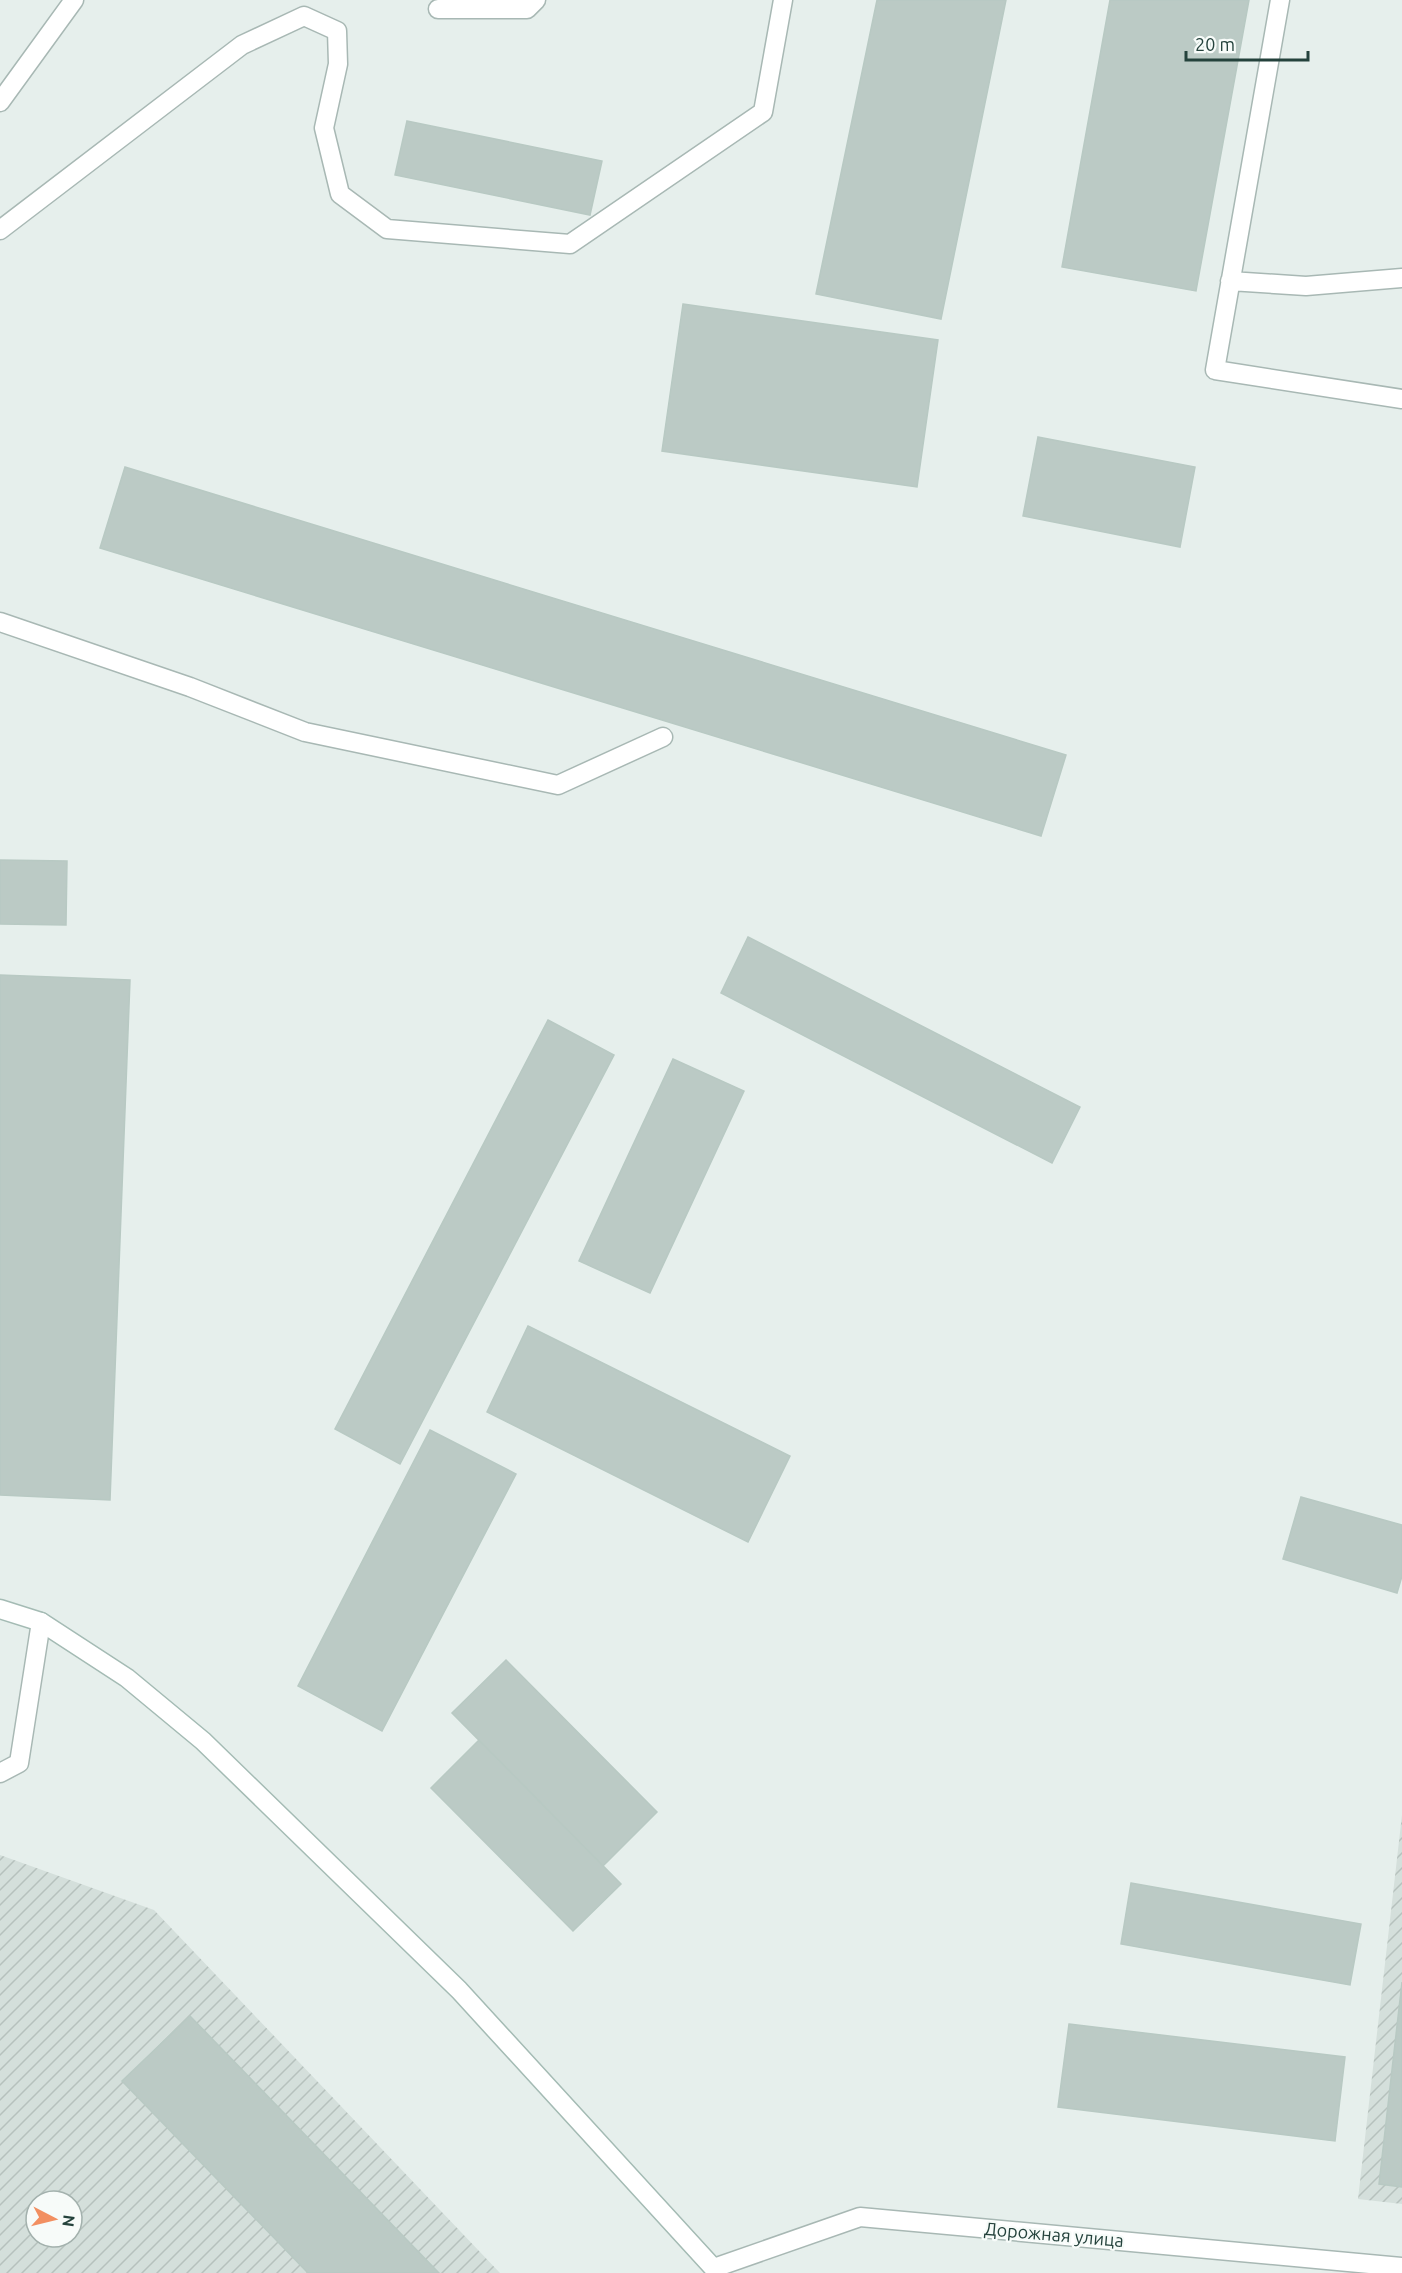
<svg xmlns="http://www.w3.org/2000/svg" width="1402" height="2273" viewBox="0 0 1402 2273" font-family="Ubuntu,sans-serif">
	<defs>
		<pattern id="industrial-furrows" width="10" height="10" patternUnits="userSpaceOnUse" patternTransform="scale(1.5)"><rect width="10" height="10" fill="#d4dfdb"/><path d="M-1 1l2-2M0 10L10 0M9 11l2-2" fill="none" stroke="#b6c1bd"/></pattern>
	</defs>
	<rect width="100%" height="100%" fill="#e6efec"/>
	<path fill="url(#industrial-furrows)" fill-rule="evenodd" d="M1402 1815V2204L1358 2199Z
		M0 1855 154 1910 500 2273H0ZM36 2201H72V2237H36Z"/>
	<path fill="#bbcac5" stroke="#b8c9c3" stroke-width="1.5" d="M877 0H1006L941 319 816 294Z
		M1110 0H1249L1196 291 1062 267Z
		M407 121 602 161 590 215 395 175Z
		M683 304 938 340 917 487 662 451Z
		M1038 437 1195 467 1180 547 1023 516Z
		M125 467 1066 755 1041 836 100 548Z
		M0 860 67 861 66 925 0 924Z
		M748 937 1080 1107 1052 1163 721 993Z
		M0 975 130 980 110 1500 0 1495Z
		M548 1020 614 1055 400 1464 335 1429Z
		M673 1059 744 1091 650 1293 579 1261Z
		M528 1326 790 1456 748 1542 487 1412Z
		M430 1430 516 1474 382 1731 298 1686Z
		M1301 1497 1402 1525V1576L1397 1593 1283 1559Z
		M506 1660 657 1812 603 1866 452 1713Z
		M479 1740 621 1884 573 1931 431 1788Z
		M1131 1883 1361 1924 1350 1985 1121 1944Z
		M1402 1982V2187L1379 2184Z
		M190 2016 439 2273H308L122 2081Z
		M1069 2024 1345 2057 1335 2141 1058 2107Z"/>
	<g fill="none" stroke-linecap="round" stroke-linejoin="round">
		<defs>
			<path id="service" d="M1280 0 1215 370 1402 399
				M438 9H527L536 0
				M0 102 74 0
				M0 230 242 45 304 16 337 31 338 64 324 128 340 194 387 229 570 244 763 112 783 0
				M1230 281 1306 286 1402 278
				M0 622 190 687 305 732 558 785 663 737
				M0 1773 19 1763 41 1622"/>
			<path id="minor" d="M714 2268 860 2217 1402 2267"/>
			<path id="secondary" d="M0 1609 41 1622 127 1678 203 1741 459 1990 718 2273"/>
		</defs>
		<use href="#service" stroke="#a8b8b4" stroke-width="21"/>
		<use href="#minor" stroke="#a8b8b4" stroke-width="21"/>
		<use href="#secondary" stroke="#a4bbb4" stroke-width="21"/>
		<use href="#service" stroke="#fff" stroke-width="18"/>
		<use href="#minor" stroke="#fff" stroke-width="18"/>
		<use href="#secondary" stroke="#fff" stroke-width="18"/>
	</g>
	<g text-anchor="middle" stroke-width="4.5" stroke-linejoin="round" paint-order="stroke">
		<g font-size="18" fill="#24423c" stroke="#f7fbf9">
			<text transform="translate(1054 2235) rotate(5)" y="6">Дорожная улица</text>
		</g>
	</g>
	<g transform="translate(54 2219) rotate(97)"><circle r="28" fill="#f7fbf9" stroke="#a3b1ad" stroke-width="1.5"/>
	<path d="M0-4.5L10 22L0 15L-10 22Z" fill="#f28f61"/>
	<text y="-9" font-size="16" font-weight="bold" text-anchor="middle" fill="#24423c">N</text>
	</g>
	<path d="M1186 51v9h122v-9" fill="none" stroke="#24423c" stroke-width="3"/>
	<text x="1195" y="51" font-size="18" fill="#24423c" stroke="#f7fbf9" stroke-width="4.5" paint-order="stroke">20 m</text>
</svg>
